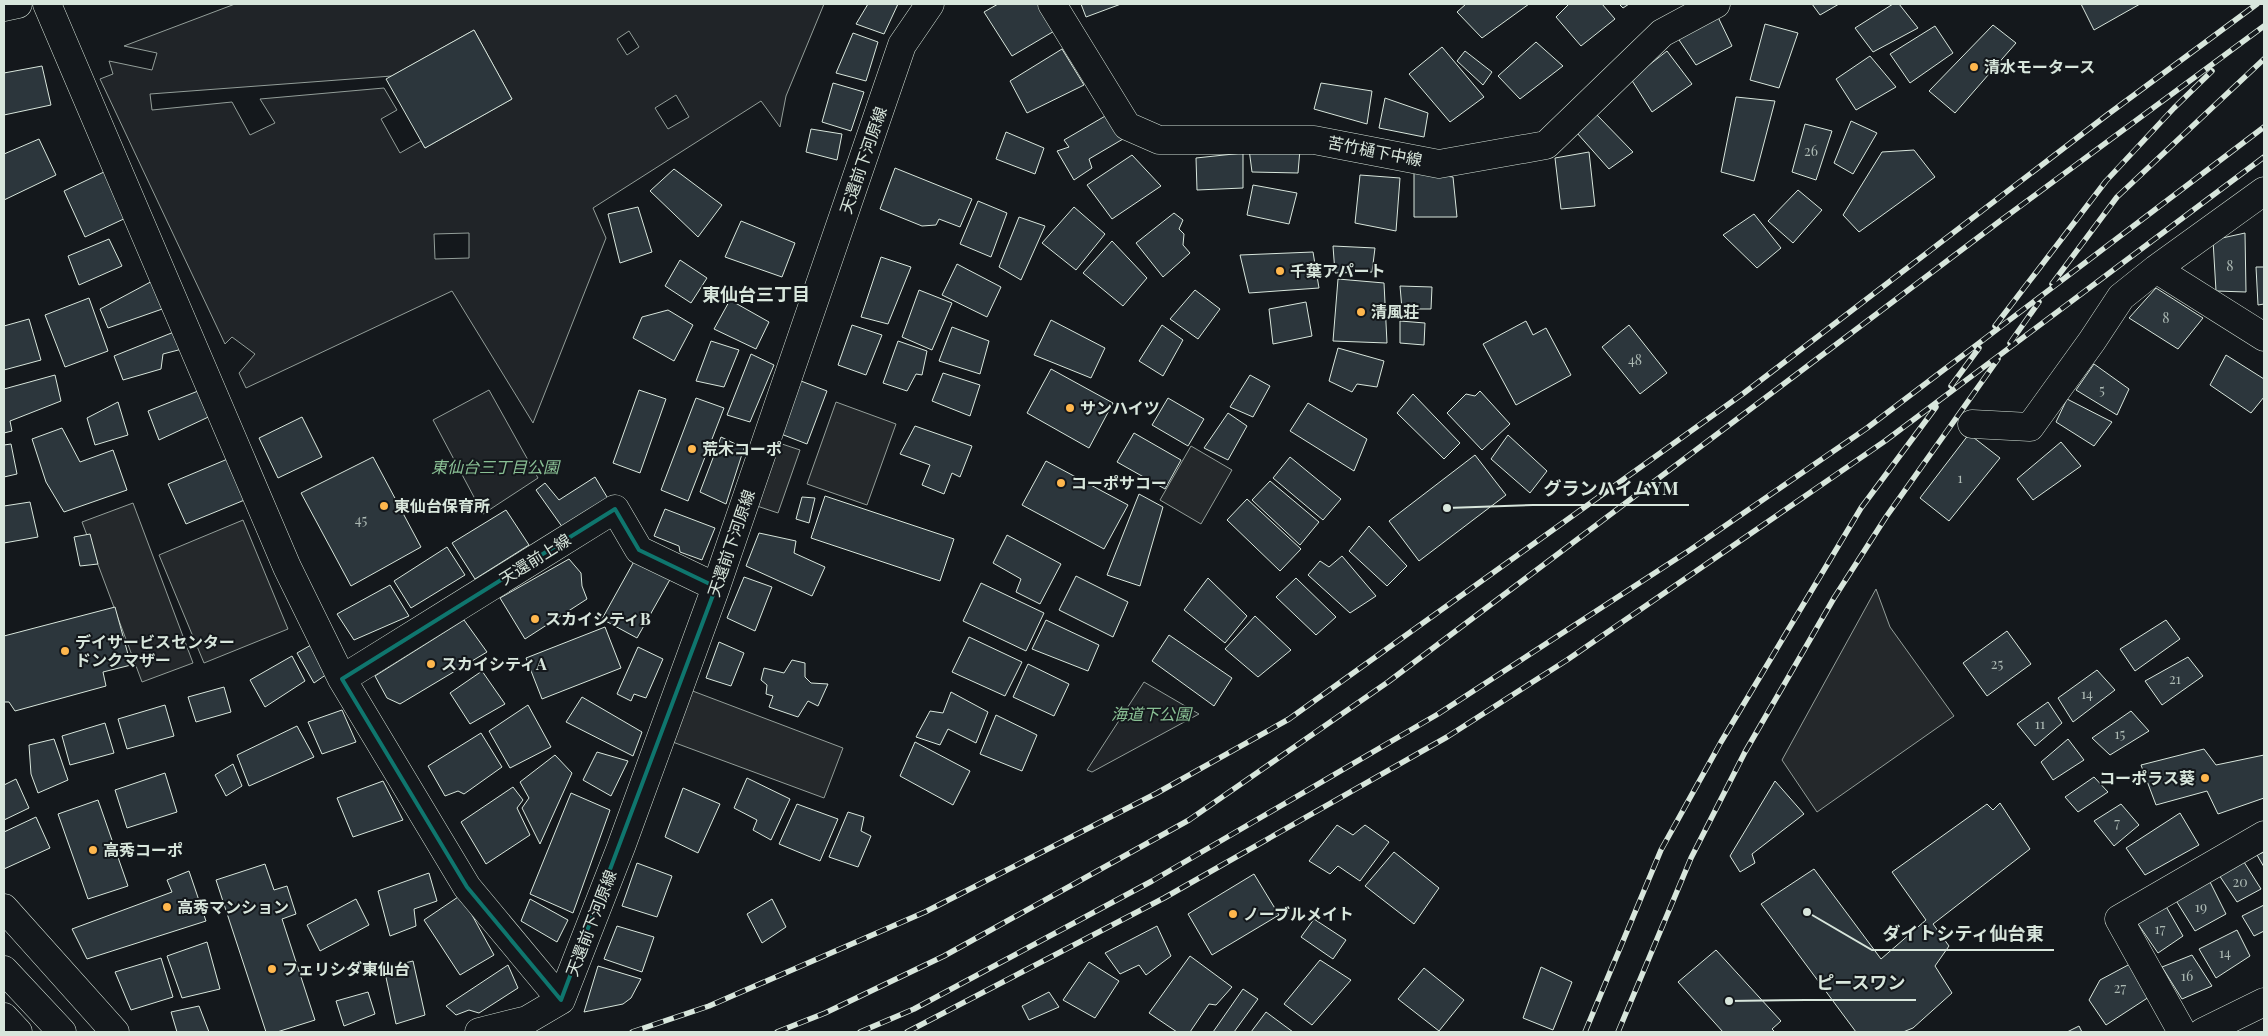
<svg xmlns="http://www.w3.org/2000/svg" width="2268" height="1036" viewBox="0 0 2268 1036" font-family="'Playfair Display','Noto Sans JP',serif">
	<rect width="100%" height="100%" fill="#14181c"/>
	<path fill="#202428" stroke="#939e99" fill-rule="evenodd" d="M235 4H824L786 96 780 127 761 101 593 208 606 238 533 423 452 291 246 388 239 373 255 354 232 337 225 344 100 79 113 74 109 61 152 70 157 53 124 46ZM474 30 512 99 425 148 421 141 400 153 381 119 397 110 384 88 260 99 275 123 250 135 232 102 152 110 150 94 392 76ZM629 31 639 47 627 55 617 39ZM676 95 689 117 668 129 655 108ZM469 233V258L435 259 434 234Z
		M489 390 538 478 483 514 433 420Z
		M1144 682 1199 714 1092 772 1087 770Z"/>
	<path fill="#24282b" stroke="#939e99" d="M836 402 896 424 867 505 807 484Z
		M773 441 800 450 778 513 751 504Z
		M1191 446 1232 470 1201 524 1160 500Z
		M133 503 193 663 142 682 82 522Z
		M243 520 288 629 204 663 159 555Z
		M1876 589 1890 627 1954 716 1817 812 1782 760Z
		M690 690 843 748 824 798 670 741Z"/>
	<path fill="#2c363c" stroke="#d8e6dc" d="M868 4H898L884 34 856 24Z
		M998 4H1040L1056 30 1012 56 984 12Z
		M1081 4H1121L1086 17Z
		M1466 4H1529L1482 38 1457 12Z
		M1569 4H1602L1615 19 1581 46 1556 17Z
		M1619 4H1629L1623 8Z
		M1812 4H1839L1820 15Z
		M1893 4H1899L1918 28 1873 52 1855 28Z
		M2081 4H2140L2094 30Z
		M1717 15 1732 46 1696 65 1677 37Z
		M1765 24 1798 33 1779 88 1750 80Z
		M1993 25 2016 43 1955 113 1929 91Z
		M1935 26 1953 53 1910 83 1890 54Z
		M474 30 512 99 425 148 386 79Z
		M853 33 878 42 866 81 836 73Z
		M1536 42 1563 66 1520 99 1498 76Z
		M1442 47 1484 97 1450 122 1409 74Z
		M1062 49 1084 85 1027 113 1010 81Z
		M1465 51 1492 72 1483 85 1457 61Z
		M1667 51 1692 84 1652 112 1631 79Z
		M1870 56 1896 87 1856 110 1836 79Z
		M42 66 51 105 4 115V73Z
		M833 83 864 92 851 131 822 122Z
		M1321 83 1372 91 1367 124 1314 109Z
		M1736 97 1775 101 1754 181 1721 172Z
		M1385 98 1428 113 1424 137 1379 128Z
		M1596 114 1633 152 1609 169 1577 133Z
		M1107 115 1123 139 1089 159 1092 168 1074 180 1057 151 1069 147 1064 140Z
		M1851 121 1877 133 1853 174 1834 163Z
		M1805 124 1832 131 1816 180 1792 172Z
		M811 129 842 134 837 160 806 152Z
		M1006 132 1044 148 1035 174 996 159Z
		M39 139 56 175 4 200V154Z
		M1249 149H1300L1298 173 1252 172Z
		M1914 150 1935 177 1859 232 1843 215 1882 152Z
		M1589 152 1595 206 1561 209 1555 158Z
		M1243 153V188L1197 190 1196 158Z
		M1132 155 1161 186 1112 219 1087 185Z
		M895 168 972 199 960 227 939 219 936 225 922 226 880 209Z
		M674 169 722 205 698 237 650 191Z
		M106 171 128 217 85 237 64 191Z
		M1414 172 1453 177 1457 217H1414Z
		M1360 175 1400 178 1396 231 1355 223Z
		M1253 185 1297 193 1289 224 1247 215Z
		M1798 190 1822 210 1793 243 1768 221Z
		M978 201 1007 213 991 257 960 244Z
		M638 207 652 252 620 263 608 214Z
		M1074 207 1105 234 1076 270 1042 243Z
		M1174 213 1183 220 1179 229 1184 234 1183 245 1190 253 1163 277 1136 243Z
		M1754 214 1781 248 1757 268 1723 235Z
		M1019 217 1045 226 1021 280 999 267Z
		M741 221 795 243 782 277 725 257Z
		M2245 233 2246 292 2216 291 2213 240Z
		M109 239 122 266 79 285 68 256Z
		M1112 241 1147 278 1123 306 1083 273Z
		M1333 246 1375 248 1372 272 1335 273Z
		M1313 252 1319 288 1249 293 1240 255Z
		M881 257 911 267 888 324 861 317Z
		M680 260 707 278 691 303 665 286Z
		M957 264 1001 287 987 317 942 295Z
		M2256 267H2264V304L2258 305Z
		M158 278 168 307 108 328 100 309Z
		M1338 279 1384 283 1387 343 1333 341Z
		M1400 286 1432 287 1431 309H1402Z
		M2156 288 2203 318 2178 349 2129 318Z
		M919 290 952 303 932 350 902 337Z
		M1195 290 1220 309 1198 339 1170 319Z
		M89 298 108 351 65 367 45 315Z
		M730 300 769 322 756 349 714 329Z
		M1306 302 1312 336 1273 344 1269 309Z
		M668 310 693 325 674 361 633 338 642 317Z
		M29 319 41 360 4 370V326Z
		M1051 320 1105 348 1091 378 1034 355Z
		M1400 321 1425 323 1424 345 1400 343Z
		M1526 321 1533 335 1546 328 1571 375 1516 405 1483 344Z
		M852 325 882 335 866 375 838 365Z
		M1162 325 1183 340 1163 376 1139 361Z
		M1629 325 1667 373 1640 394 1602 347Z
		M952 327 989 341 980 374 939 361Z
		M179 330 186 348 163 354 161 369 123 380 114 356Z
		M711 341 739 350 724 387 696 381Z
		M898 341 927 351 922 375 916 374 907 391 883 383Z
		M1338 348 1384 361 1377 387 1357 384 1352 392 1329 381Z
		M751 354 774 365 750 422 727 415Z
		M2226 355 2264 379V397L2251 413 2210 385Z
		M2094 364 2129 389 2117 415 2076 390Z
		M1051 369 1113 403 1089 448 1027 413Z
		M943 373 980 385 970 416 932 401Z
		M55 375 61 401 10 421 12 431 4 433V389Z
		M1250 375 1270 386 1253 417 1230 407Z
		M801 381 827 391 807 444 781 434Z
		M203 389 217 413 159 440 148 411Z
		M639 390 666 399 640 473 613 463Z
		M1480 391 1510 424 1482 450 1447 413 1466 394 1475 396Z
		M1413 394 1460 443 1444 459 1397 413Z
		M696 398 724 408 688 501 661 490Z
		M1168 398 1204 419 1188 446 1152 425Z
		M2067 399 2112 422 2094 446 2056 422Z
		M118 402 128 435 95 445 87 418Z
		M1308 403 1367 439 1354 471 1290 431Z
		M1228 413 1247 426 1228 460 1204 448Z
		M302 417 322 457 278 478 259 438Z
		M915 426 972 446 960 477 952 473 944 494 922 485 930 465 900 454Z
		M62 428 80 462 113 450 127 490 64 512 46 482 32 439Z
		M1134 433 1181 460 1165 489 1117 462Z
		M1969 434 2000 458 1949 521 1920 498Z
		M1508 435 1547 471 1530 493 1491 459Z
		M721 437 744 448 726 504 700 492Z
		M2061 442 2081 466 2033 500 2017 479Z
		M11 444 17 474 4 477V445Z
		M1475 455 1506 495 1419 561 1389 521Z
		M373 457 421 547 351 586 301 493Z
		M1290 457 1341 499 1323 520 1273 478Z
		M230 458 247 499 186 524 168 484Z
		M1046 461 1128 505 1104 549 1022 505Z
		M595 477 610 502 563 528 536 490 545 483 559 500Z
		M1270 481 1319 522 1300 545 1252 500Z
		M1139 494 1163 507 1140 586 1107 575Z
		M825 496 954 539 940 581 811 538Z
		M802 497 815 498 809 523 796 519Z
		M1247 499 1301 549 1280 571 1227 520Z
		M30 502 38 537 4 543V506Z
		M665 509 715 528 702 560 680 552 679 546 654 536Z
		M506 510 529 545 475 579 452 543Z
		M1369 526 1407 566 1387 586 1349 551Z
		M759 533 796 541 794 553 825 567 812 596 746 566Z
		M90 534 98 564 80 566 74 537Z
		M1007 535 1061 564 1040 604 1016 592 1021 579 993 563Z
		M447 547 465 575 411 608 394 581Z
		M637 556 672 576 637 638 602 619Z
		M1342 556 1376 596 1350 613 1308 575 1320 561 1329 567Z
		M569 559 581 573 582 586 587 599 525 639 500 598Z
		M1076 576 1128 602 1113 637 1059 610Z
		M744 577 772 587 755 631 727 618Z
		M1208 578 1247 616 1225 643 1184 610Z
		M1296 578 1336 617 1316 635 1276 597Z
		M981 583 1044 613 1026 651 963 621Z
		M390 585 409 616 354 640 337 614Z
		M115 607 131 665 103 672 106 686 15 711 9 702H4V636Z
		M1255 616 1291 650 1258 677 1225 649Z
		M464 620 487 652 400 704 387 698 375 676Z
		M1046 620 1099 645 1088 671 1032 649Z
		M2166 620 2180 639 2135 671 2120 649Z
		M605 627 621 668 542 699 526 658Z
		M2007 631 2031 664 1987 696 1963 663Z
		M1169 635 1232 678 1214 706 1152 661Z
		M969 637 1022 662 1005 696 952 672Z
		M719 642 744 653 731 686 706 678Z
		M311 645 327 674 314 683 297 653Z
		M638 647 663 659 646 698 634 694 631 701 617 694Z
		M292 656 305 681 265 707 250 680Z
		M2188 657 2203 676 2162 705 2145 681Z
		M792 660 805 663V677L811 683 828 684 818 706 808 701 798 717 769 707 773 696 766 694 767 685 761 680 764 668 784 673Z
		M1028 664 1069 684 1054 716 1013 697Z
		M2097 670 2115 690 2073 722 2058 698Z
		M482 671 505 704 470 724 450 693Z
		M224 687 231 712 196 722 188 697Z
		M951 692 988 712 976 743 948 729 940 745 916 737 930 711 943 713Z
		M582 697 642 732 633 756 566 722Z
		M2048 702 2062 723 2035 746 2017 724Z
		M165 705 174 736 127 749 118 719Z
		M528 705 551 747 510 768 489 731Z
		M342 710 356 742 322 754 308 722Z
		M2131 711 2149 731 2110 755 2092 738Z
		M996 715 1037 735 1022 771 980 754Z
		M105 723 114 753 70 765 62 736Z
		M297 726 314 757 249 786 237 755Z
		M481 733 502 767 464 794 458 791 445 796 428 766Z
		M54 739 68 780 38 793 31 774 29 745Z
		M2068 739 2084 760 2053 780 2041 762Z
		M915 742 970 771 953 805 900 776Z
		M2204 749 2216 765 2264 755V798L2218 814 2207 791 2156 805 2141 765Z
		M597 752 628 761 611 796 583 780Z
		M555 755 572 773 540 844 522 808 529 798 520 782Z
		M233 764 242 786 226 796 215 775Z
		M165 773 177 812 127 828 115 790Z
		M2094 777 2108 792 2078 812 2065 797Z
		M747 778 790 799 771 840 753 830 757 820 734 808Z
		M16 779 29 808 4 820V785Z
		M383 781 403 820 353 837 337 798Z
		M1775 781 1804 814 1752 854 1755 863 1740 872 1730 856Z
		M513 787 523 800 517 808 530 835 486 864 461 822Z
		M683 788 720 804 698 853 665 837Z
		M571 793 610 810 573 913 530 894Z
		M98 800 128 886 88 899 58 814Z
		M2000 803 2030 849 1933 924 1949 946 1935 966 1952 993 1913 1028 1903 1032H1856L1761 904 1814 869 1881 959 1926 920 1892 872 1987 804 1993 810Z
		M797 804 838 819 820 861 779 844Z
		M2121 804 2139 825 2114 846 2094 821Z
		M848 812 864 817 861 831 871 836 858 867 829 857Z
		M2180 813 2199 845 2145 875 2126 848Z
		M36 817 50 848 4 869V832Z
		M1337 825 1353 835 1365 825 1389 842 1360 881 1338 866 1330 874 1309 861Z
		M1394 852 1439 888 1414 924 1365 886Z
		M2264 852V867L2257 855Z
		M2244 862 2261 889 2237 902 2219 875Z
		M637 863 672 876 657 917 622 906Z
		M265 864 274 890 287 886 296 914 282 919 315 1020 277 1032H266L216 880Z
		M189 871 206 921 87 959 72 929 172 892 167 880Z
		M429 873 437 901 414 909 416 926 390 936 378 891Z
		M1254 874 1279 915 1212 955 1188 914Z
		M2208 878 2226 914 2195 931 2175 899Z
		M461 895 494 955 460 975 424 920Z
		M356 899 369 925 320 951 307 925Z
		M530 899 568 920 557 942 521 921Z
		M772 899 786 927 762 943 747 914Z
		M2164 903 2183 936 2158 953 2136 921Z
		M2264 905V931L2254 936 2242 916Z
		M1314 919 1346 940 1333 959 1301 937Z
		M617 926 654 937 642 972 604 959Z
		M1157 926 1171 956 1146 975 1139 965 1120 974 1105 953Z
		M2237 930 2250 956 2216 978 2199 949Z
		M207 942 220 989 182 998 167 956Z
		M1716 950 1781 1021 1772 1029 1775 1032H1723L1678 982Z
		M2192 955 2212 986 2182 999 2162 967Z
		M1190 956 1232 987 1216 1005 1209 1004 1190 1032H1177L1149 1013Z
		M161 958 173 997 131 1010 115 972Z
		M1320 960 1351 980 1312 1025 1284 1004Z
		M413 961 425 1015 396 1024 384 968Z
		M1089 962 1119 981 1095 1018 1063 1000Z
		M2130 964 2149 997 2106 1025 2089 1000 2100 980Z
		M508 965 518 988 479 1013 469 1010 456 1015 446 1006Z
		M598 966 641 979 631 998 623 1004 584 1012Z
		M1541 967 1572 982 1553 1030 1523 1018Z
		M1424 968 1464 1000 1439 1031 1398 999Z
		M1243 989 1258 999 1234 1032H1213Z
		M368 992 375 1014 344 1026 336 1001Z
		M1049 992 1059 1007 1029 1020 1022 1006Z
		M199 1006 209 1032H177L171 1012Z
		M1266 1012 1293 1032H1251Z
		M2079 1026 2082 1032H2067Z"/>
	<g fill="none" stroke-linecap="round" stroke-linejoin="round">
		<defs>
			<path id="minor" d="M47 4 287 567 342 679 467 887 561 1000
				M1052 4 1127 126 1159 140H1314L1439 164 1546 145 1662 33 1716 4
				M2264 191 2156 269 2264 337
				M1972 424 2030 427 2092 341 2121 297 2156 269
				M342 679 615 509 639 550 716 587
				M479 1032 527 1020 561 1000 621 847 716 587 902 45 930 4
				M2182 1032 2119 919 2264 835
				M2203 1032 2264 1002"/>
			<path id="primary" d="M4 7 18 4
				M4 908 115 1032
				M4 970 62 1032
				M4 1017 18 1032"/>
		</defs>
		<use href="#minor" stroke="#d8e6dc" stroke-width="29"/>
		<use href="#primary" stroke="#d8e6dc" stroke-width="29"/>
		<use href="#minor" stroke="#14181c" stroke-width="28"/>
		<use href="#primary" stroke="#14181c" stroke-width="28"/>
		<defs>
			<path id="rail" d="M2052 284 2117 197 2264 59
				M1995 326 2106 181 2174 108 2212 71
				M2010 343 2039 302
				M1951 386 1979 348
				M632 1032 709 1006 925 912 1157 793 1289 719 1744 393 2107 115 2257 4
				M777 1032 825 1013 944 956 1189 820 1388 682 2000 221 2264 26
				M860 1032 914 1009 1152 881 1438 714 1690 550 1867 428 2264 127
				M907 1032 1164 898 1447 737 1567 660 1885 441 2264 157
				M1585 1032 1661 850 1721 742 1861 508 1936 407
				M1618 1032 1691 858 1745 752 1834 598 1886 517 1998 359"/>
		</defs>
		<use href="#rail" stroke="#d8e6dc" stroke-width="5.5"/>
		<use href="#rail" stroke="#14181c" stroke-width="4" stroke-dasharray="11" stroke-linecap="butt"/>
	</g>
	<path fill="none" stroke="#0f766e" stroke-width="4" stroke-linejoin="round" d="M615 509 639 550 716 587 561 1000 467 887 342 679Z"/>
	<g fill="#ffb74d" stroke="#14181c" stroke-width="2">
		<circle cx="1974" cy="67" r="5"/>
		<circle cx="1280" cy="271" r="5"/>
		<circle cx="1361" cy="312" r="5"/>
		<circle cx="1070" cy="408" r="5"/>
		<circle cx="692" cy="449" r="5"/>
		<circle cx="1061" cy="483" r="5"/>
		<circle cx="384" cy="506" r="5"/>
		<circle cx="535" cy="619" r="5"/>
		<circle cx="65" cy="651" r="5"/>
		<circle cx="431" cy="664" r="5"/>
		<circle cx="2205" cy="778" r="5"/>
		<circle cx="93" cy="850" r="5"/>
		<circle cx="167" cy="907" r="5"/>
		<circle cx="1233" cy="914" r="5"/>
		<circle cx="272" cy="969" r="5"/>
	</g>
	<g text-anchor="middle" stroke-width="4" stroke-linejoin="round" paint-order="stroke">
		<g font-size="14" fill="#adbab4">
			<text x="1811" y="156">26</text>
			<text x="2230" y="271">8</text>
			<text x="2166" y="323">8</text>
			<text x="1635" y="365">48</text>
			<text x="2102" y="395">5</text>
			<text x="1960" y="483">1</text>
			<text x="361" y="525">45</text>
			<text x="1997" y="669">25</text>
			<text x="2175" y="684">21</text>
			<text x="2087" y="699">14</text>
			<text x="2040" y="729">11</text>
			<text x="2120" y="739">15</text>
			<text x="2117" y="828">7</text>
			<text x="2240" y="887">20</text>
			<text x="2201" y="912">19</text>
			<text x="2160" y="934">17</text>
			<text x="2225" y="958">14</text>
			<text x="2187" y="981">16</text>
			<text x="2120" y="993">27</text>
		</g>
		<g font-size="16" font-weight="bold" fill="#d8e6dc" stroke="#14181c" text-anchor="start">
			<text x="1984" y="73">清水モータース</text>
			<text x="1290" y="277">千葉アパート</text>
			<text x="1371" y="318">清風荘</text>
			<text x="1080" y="414">サンハイツ</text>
			<text x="702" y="455">荒木コーポ</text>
			<text x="1071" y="489">コーポサコー</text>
			<text x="394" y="512">東仙台保育所</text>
			<text x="545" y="625">スカイシティB</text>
			<text x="75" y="648">デイサービスセンター<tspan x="75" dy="18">ドンクマザー</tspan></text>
			<text x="441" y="670">スカイシティA</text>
			<text x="2195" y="784" text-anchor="end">コーポラス葵</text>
			<text x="103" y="856">高秀コーポ</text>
			<text x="177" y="913">高秀マンション</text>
			<text x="1243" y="920">ノーブルメイト</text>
			<text x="282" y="975">フェリシダ東仙台</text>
		</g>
		<g font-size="16" fill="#d8e6dc" stroke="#14181c">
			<text transform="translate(1375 151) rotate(11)" y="6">苦竹樋下中線</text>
			<text transform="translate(863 160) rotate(-71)" y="6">天還前下河原線</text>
			<text transform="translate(731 543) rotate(-71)" y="6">天還前下河原線</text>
			<text transform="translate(535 559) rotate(-32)" y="6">天還前上線</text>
			<text transform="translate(591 923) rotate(-69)" y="6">天還前下河原線</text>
		</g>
		<g font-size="16" font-style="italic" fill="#8ac095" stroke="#14181c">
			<text x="495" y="473">東仙台三丁目公園</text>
			<text x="1151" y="720">海道下公園</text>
		</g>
		<g font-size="18" font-weight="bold" fill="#d8e6dc" stroke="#14181c">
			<text x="756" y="301">東仙台三丁目</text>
		</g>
	</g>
	<path fill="none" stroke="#d8e6dc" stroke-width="2" d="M1447 508L1533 505H1689M1807 912L1872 950H2054M1729 1001L1806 1000H1916"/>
	<g fill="#d8e6dc" stroke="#14181c" stroke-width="2">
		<circle cx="1447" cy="508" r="5"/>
		<circle cx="1807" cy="912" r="5"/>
		<circle cx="1729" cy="1001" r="5"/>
	</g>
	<g font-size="18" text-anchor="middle" font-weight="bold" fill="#d8e6dc" stroke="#14181c" stroke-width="4" stroke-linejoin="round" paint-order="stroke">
		<text x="1611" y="495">グランハイムYM</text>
		<text x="1963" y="940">ダイトシティ仙台東</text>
		<text x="1861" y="989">ピースワン</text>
	</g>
	<rect width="2268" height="1036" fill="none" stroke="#d8e6dc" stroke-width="10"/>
</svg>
